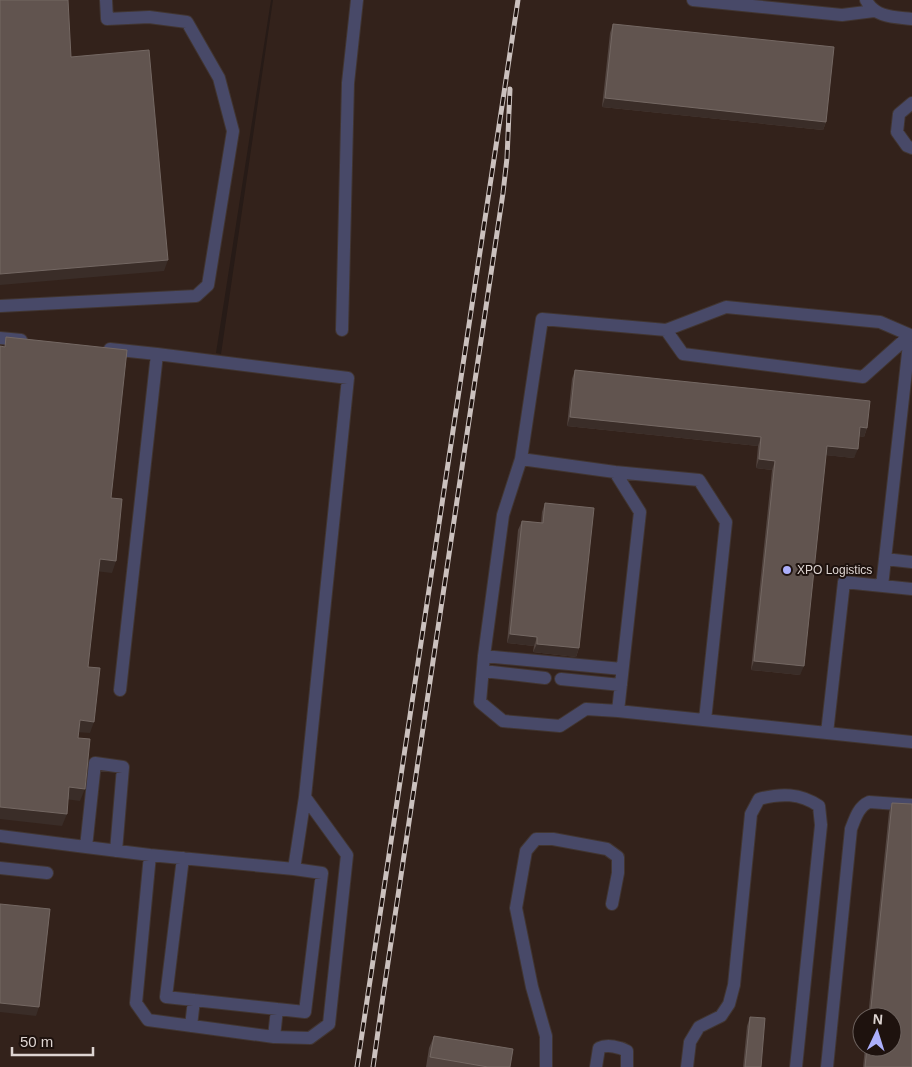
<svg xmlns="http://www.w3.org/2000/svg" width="912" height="1067" viewBox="0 0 912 1067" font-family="Arial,sans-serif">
	<rect width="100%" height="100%" fill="#271b17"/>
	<path fill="#33221b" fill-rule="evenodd" d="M0 0H271L216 353 221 354 273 0H912V1067H0ZM862 1017H892V1047H862Z"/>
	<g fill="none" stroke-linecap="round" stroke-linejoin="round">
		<defs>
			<path id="minor" d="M693 0 842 15 874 11
				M866 0C875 18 895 17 912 19
				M912 103 899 114 897 132 907 146 912 148
				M0 306 196 296 208 285 233 131 219 78 187 22 149 17 107 19 106 0
				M342 330 348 83 357 0
				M666 330 683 354 863 377 910 335
				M0 338 21 340
				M110 349 157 354 120 690
				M521 459 503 515 484 656 480 702 503 721 560 726 586 709 618 711
				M615 472 699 480 726 522 705 720
				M885 559 912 562
				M912 589 844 582 827 733 912 742
				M484 656 622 669
				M483 671 545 678
				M561 679 621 685
				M827 733 618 711 640 512 615 472 521 459 542 319 666 330 726 307 880 322 910 335 882 586
				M0 836 86 847 95 763 123 767 116 851
				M86 847 150 855 294 869 305 797
				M150 855 136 1003 148 1020 274 1037 310 1038 329 1024 347 855 305 797 348 378 157 354
				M183 858 166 997 305 1012 322 873 294 869
				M0 868 47 873
				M191 1026 194 1000
				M274 1037 277 1009
				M546 1067V1036L532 987 516 908 526 851 536 839H553L607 849 618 857V873L612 904
				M596 1067 599 1048C607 1044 620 1047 627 1051V1067
				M687 1067 690 1042 699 1027 721 1016 729 1004 734 985 751 814 759 799C781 793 800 793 819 806L821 825 796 1067
				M827 1067 851 829C855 819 858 807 869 802L912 805"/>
		</defs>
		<use href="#minor" stroke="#413531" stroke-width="14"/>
		<use href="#minor" stroke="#484968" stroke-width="12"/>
		<defs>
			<path id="rail" d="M357 1067 518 0
				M373 1067 383 996 503 193 507 158 510 89"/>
		</defs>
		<use href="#rail" stroke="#cbc1be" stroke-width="5"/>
		<use href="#rail" stroke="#1e120e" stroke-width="3" stroke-dasharray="9" stroke-linecap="butt"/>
	</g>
	<path fill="#52443f" d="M613 24 826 122 823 130 602 107 610 33Z
		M575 370 867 428 864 437 859 436 854 458 826 455 800 675 751 670 772 470 756 468 758 446 567 426 572 379Z
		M545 503 579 648 576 657 533 652 534 646 507 643 518 530 522 521 541 523 542 512Z
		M892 803 912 1067H863L865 1047H892V1017H868L889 812Z
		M750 1017 761 1067H743L747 1026Z
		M434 1036 510 1067H426L429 1048Z"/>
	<path fill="#3a2d28" d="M605 98 826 122 823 130 602 107Z
		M168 260 164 271 0 285V274Z
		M570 417 761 437 758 446 567 426Z
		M860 427 867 428 864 437 857 436Z
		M827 446 858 449 854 458 824 455Z
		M759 459 775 461 772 470 756 468Z
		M100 559 116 561 112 573 95 571Z
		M510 634 537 637 534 646 507 643Z
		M537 644 579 648 576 657 533 652Z
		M754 661 804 666 800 675 751 670Z
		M80 720 94 722 90 733 76 732Z
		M69 787 85 789 80 801 65 799Z
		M0 807 67 814 62 826 0 819Z
		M0 1003 39 1007 36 1016 0 1012Z"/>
	<path fill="#61544f" stroke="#746863" d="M0 0H68L71 57 149 50 168 260 0 274Z
		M613 24 834 47 826 122 605 98Z
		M6 337 127 350 111 498 122 499 116 561 100 559 88 667 100 668 94 722 80 720 78 738 90 739 85 789 69 787 67 814 0 807V346L5 347Z
		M575 370 870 401 867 428 860 427 858 449 827 446 804 666 754 661 775 461 759 459 761 437 570 417Z
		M545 503 594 508 579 648 537 644V637L510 634 522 521 543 523Z
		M892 803 912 804V1067H865L867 1047H892V1017H870Z
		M0 904 50 909 39 1007 0 1003Z
		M750 1017 765 1018 761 1067H745Z
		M434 1036 513 1049 510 1067H488L430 1057Z"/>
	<circle fill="#acaffb" stroke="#1e120e" stroke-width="2" cx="787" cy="570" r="5"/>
	<g text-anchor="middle" stroke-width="4" stroke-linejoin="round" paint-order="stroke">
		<g font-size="12" fill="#ded5d2" stroke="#1e120e" text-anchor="start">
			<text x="797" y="574">XPO Logistics</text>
		</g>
	</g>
	<g transform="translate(877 1032) rotate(4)"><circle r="24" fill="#1e120e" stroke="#6b605c"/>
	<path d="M0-4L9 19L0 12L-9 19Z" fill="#acaffb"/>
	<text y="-8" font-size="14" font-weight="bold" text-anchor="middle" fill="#ded5d2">N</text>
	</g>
	<path d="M12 1047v8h81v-8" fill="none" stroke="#ded5d2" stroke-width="2.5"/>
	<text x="20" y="1047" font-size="15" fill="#ded5d2" stroke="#1e120e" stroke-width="4" paint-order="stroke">50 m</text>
</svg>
